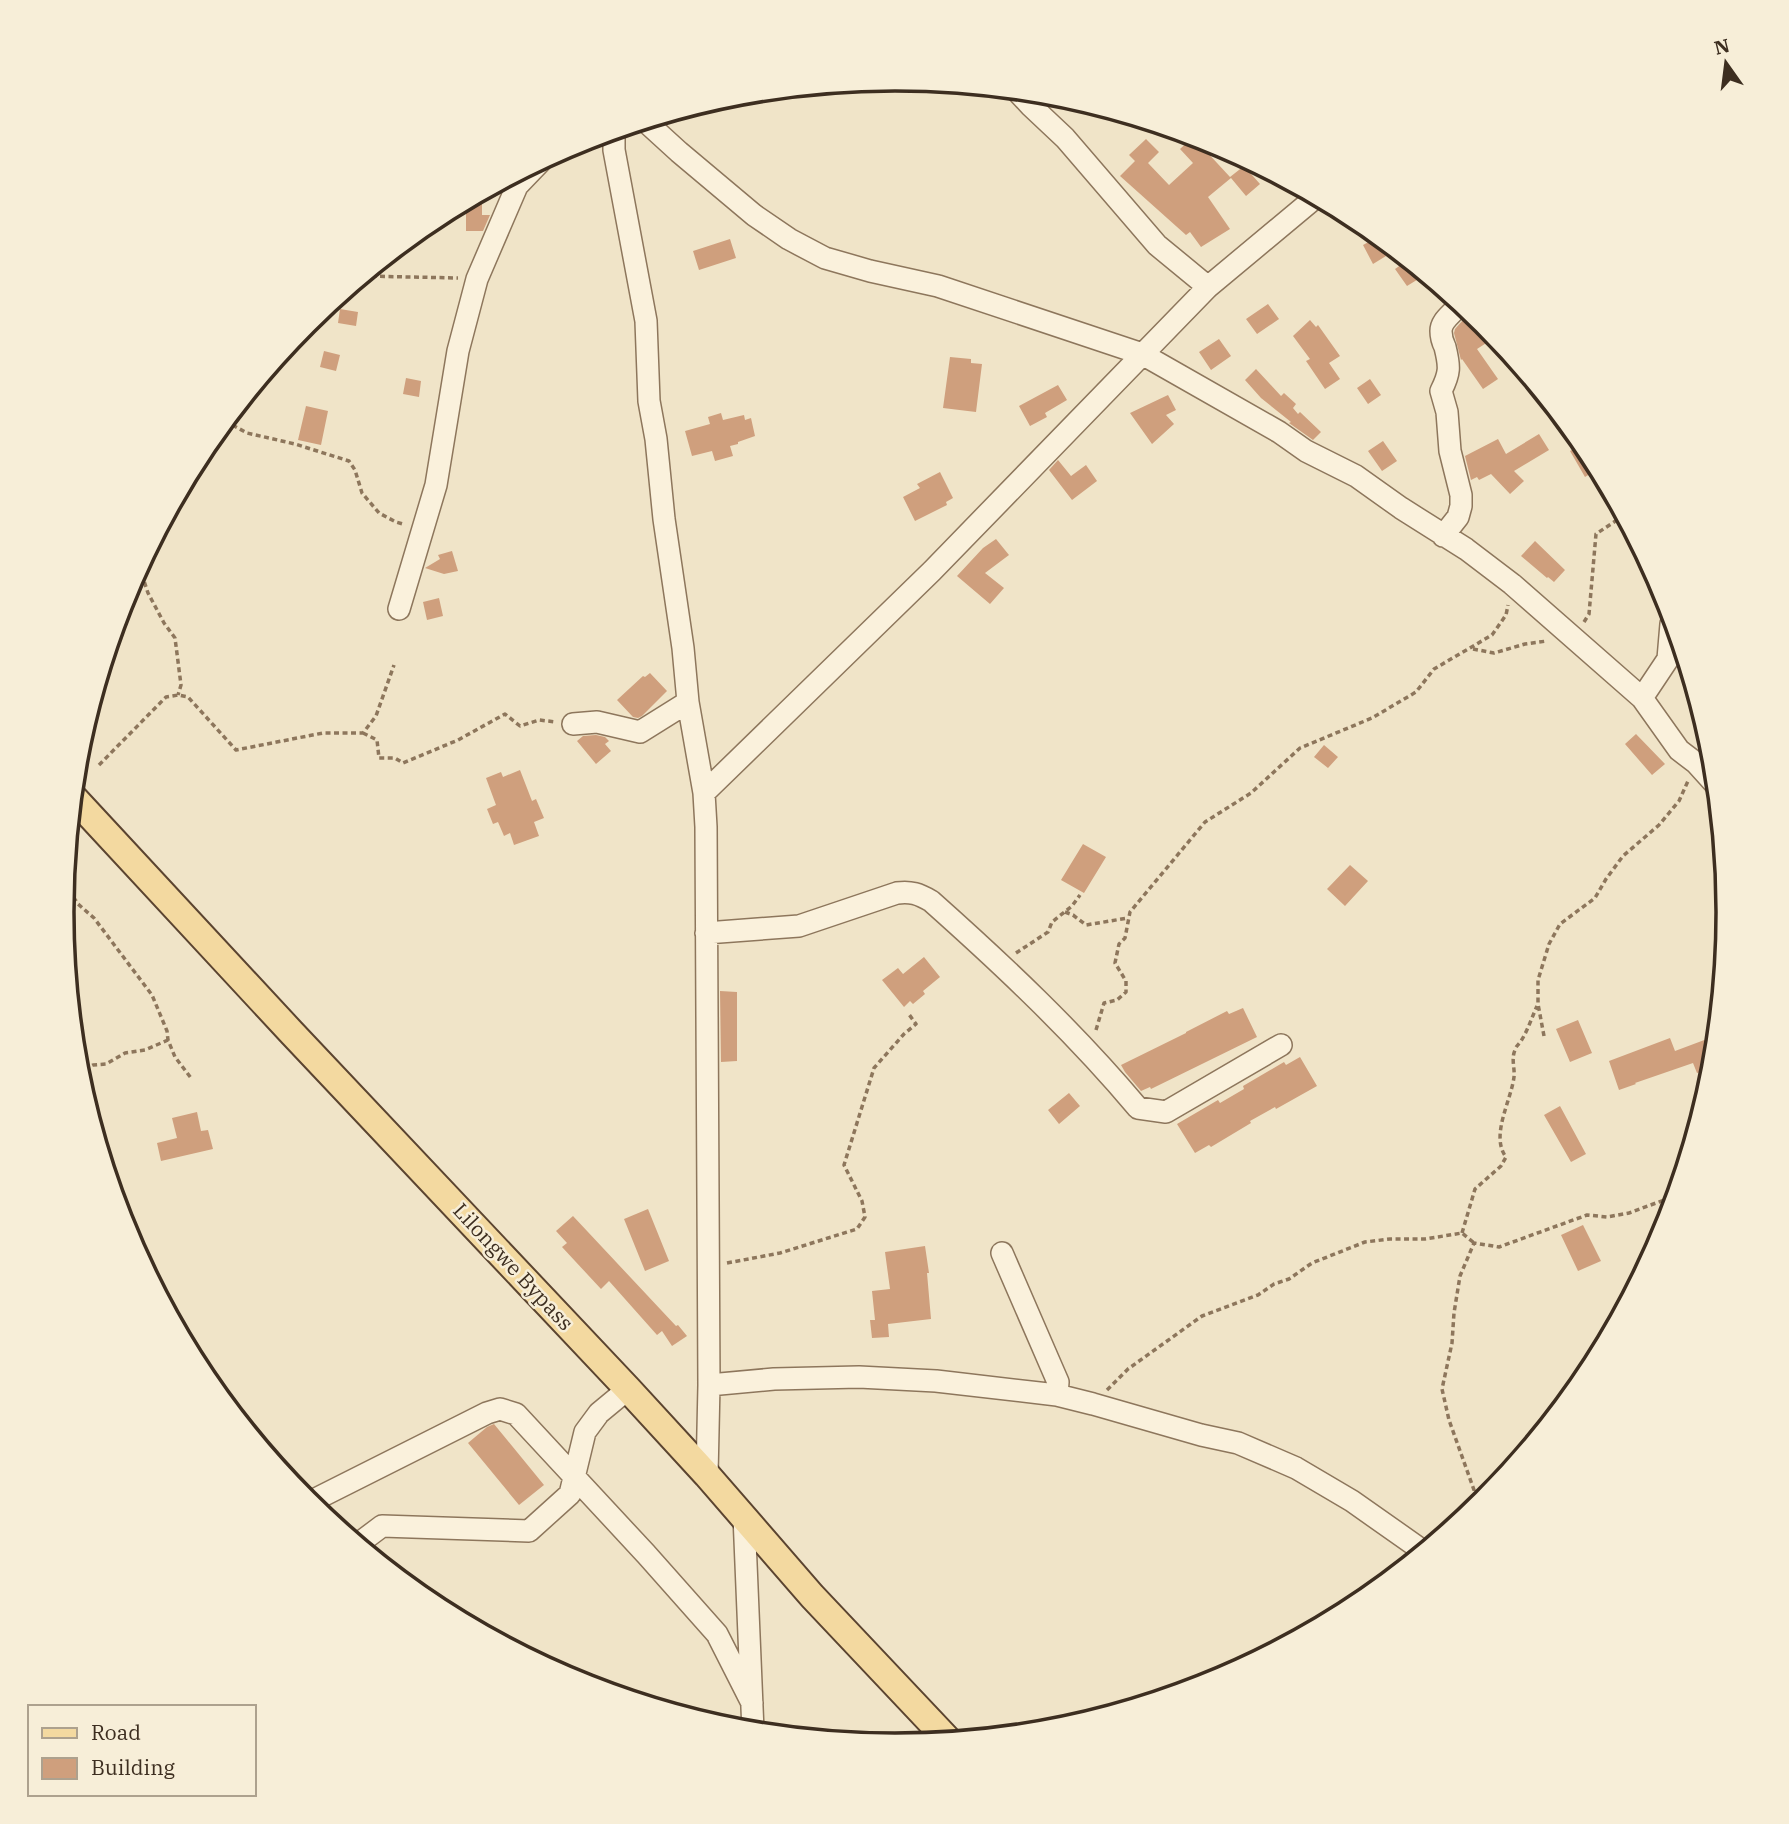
<svg xmlns="http://www.w3.org/2000/svg" width="1789" height="1824" viewBox="0 0 1789 1824" font-family="'IBM Plex Serif',serif">
	<rect width="100%" height="100%" fill="#f0e4c8"/>
	<path fill="#cf9f7d" d="M1193 137 1230 177 1244 166 1260 184 1246 196 1231 178 1208 197 1230 229 1201 247 1190 232 1186 235 1120 176 1135 161 1129 155 1146 139 1159 152 1148 163 1169 185 1193 163 1180 149Z
		M482 192V215H490L483 231H466V201Z
		M1376 238 1386 256 1373 264 1363 245Z
		M730 239 736 258 699 270 693 251Z
		M1408 260 1420 278 1407 286 1395 269Z
		M1268 304 1279 319 1257 334 1246 319Z
		M340 309 358 312 356 326 338 323Z
		M1473 314 1483 322 1494 338 1477 349 1498 379 1483 389 1462 359 1461 360 1454 333 1455 329 1463 320Z
		M1310 320 1316 327 1318 325 1340 356 1329 363 1340 379 1325 389 1306 361 1310 359 1293 336Z
		M1219 339 1231 356 1211 370 1199 352Z
		M324 351 340 355 336 371 320 367Z
		M950 357 971 359V363L982 364 976 412 943 408Z
		M1256 369 1281 396 1284 393 1296 404 1293 408 1298 414 1300 412 1321 432 1313 440 1289 423 1291 422 1261 398 1245 380Z
		M406 378 421 381 419 397 403 394Z
		M1370 379 1381 395 1368 404 1357 388Z
		M1058 385 1067 400 1045 413 1047 417 1030 426 1019 406Z
		M1168 395 1176 410 1166 415 1174 424 1152 444 1130 413Z
		M306 406 328 411 321 445 298 440Z
		M721 413 723 420 744 415 745 420 751 418 755 436 738 442V444L730 446 733 456 715 461 712 451 692 456 685 431 710 424 708 417Z
		M1539 434 1549 450 1514 471 1524 481 1510 494 1491 474 1479 480 1477 477 1471 480 1465 456 1498 439 1506 454Z
		M1383 441 1397 461 1382 471 1368 451Z
		M1583 444 1598 469 1585 477 1570 451Z
		M1058 460 1071 476 1086 465 1097 481 1072 500 1049 470Z
		M940 472 953 498 946 502 947 505 915 521 903 497 920 488 917 484Z
		M996 539 1009 555 985 573 1004 588 990 604 957 576 983 548Z
		M1535 541 1565 570 1554 582 1548 577 1547 578 1521 556Z
		M452 551 458 571 444 574 425 568 440 559 438 555Z
		M439 598 443 616 427 620 423 602Z
		M650 673 667 691 642 716 638 718 633 717 617 700 643 676 645 677Z
		M1636 734 1665 764 1652 775 1625 744Z
		M596 735 605 737 609 741 605 744 611 751 596 764 577 741 583 736Z
		M1324 745 1338 757 1328 768 1314 757Z
		M520 770 532 801 536 799 544 818 534 822 539 836 514 845 510 833 504 836 498 822 493 824 487 809 496 805 486 778 501 772 503 777Z
		M1083 844 1106 857 1084 893 1061 880Z
		M1350 865 1368 881 1345 906 1327 889Z
		M924 957 940 977 923 991 925 994 913 1004 910 1001 904 1007 882 980 898 968 903 974Z
		M720 991 737 992V1061L721 1062Z
		M1243 1008 1257 1037 1151 1089 1150 1087 1141 1091 1125 1072 1121 1065 1186 1033V1032L1227 1011 1229 1014Z
		M1578 1020 1592 1053 1570 1062 1556 1029Z
		M1715 1036 1712 1075 1707 1090 1701 1072 1697 1073 1693 1063 1635 1083 1636 1084 1619 1090 1609 1061 1670 1038 1675 1051Z
		M1300 1057 1317 1086 1276 1109 1275 1107 1250 1121 1251 1123 1211 1147 1209 1145 1195 1153 1177 1124 1218 1100 1220 1103 1244 1089 1243 1086 1284 1062 1286 1065Z
		M1069 1093 1080 1106 1059 1124 1048 1110Z
		M1560 1106 1586 1154 1571 1162 1544 1115Z
		M197 1112 201 1131 208 1130 213 1149 161 1161 157 1143 177 1138 172 1118Z
		M648 1209 669 1261 645 1271 624 1219Z
		M573 1216 676 1326 678 1325 687 1336 672 1346 662 1331 657 1335 609 1281 601 1289 562 1247 567 1243 556 1231Z
		M1583 1225 1601 1261 1578 1271 1561 1235Z
		M925 1246 929 1273H927L931 1319 888 1324 889 1337 872 1338 870 1320H875L872 1291 890 1289 885 1252Z
		M494 1424 544 1485 519 1505 468 1443 487 1427Z"/>
	<g fill="none" stroke-linecap="round" stroke-linejoin="round">
		<defs>
			<path id="minor" d="M1017 91 1031 106 1065 138 1157 245 1208 287
				M645 121 679 152 754 215 789 239 825 258 870 271 938 286 1142 354 1279 432 1306 451 1356 476 1401 508 1466 549 1512 584 1642 698 1679 750 1696 763 1715 784
				M614 131V150L646 321 649 401 656 439 664 519 683 648 688 702 704 793 706 827 709 1385 707 1475
				M1443 536 1458 517 1461 506V495L1450 451 1447 412 1441 391C1450 373 1450 367 1445 347 1443 343 1441 336 1441 331 1441 319 1455 313 1460 303
				M399 609 436 485 458 351 477 279 517 186 541 161
				M1642 698 1668 659 1671 624 1673 623
				M573 724 597 722 640 732 688 702
				M704 793 932 571 1208 287 1316 197
				M706 933 799 926 897 893C911 891 919 894 931 901 1004 966 1075 1033 1138 1108L1166 1112 1281 1045
				M1002 1253 1058 1382 1057 1395
				M709 1385 774 1379 859 1377 936 1381 1057 1395 1093 1404 1201 1435 1238 1443 1296 1468 1352 1501 1423 1551
				M308 1503 487 1413 500 1409 516 1414 646 1554 717 1634 752 1703
				M744 1516 753 1731
				M358 1544 382 1526 529 1531 570 1494 585 1432 599 1413 628 1389"/>
			<path id="major" d="M73 797 291 1032 628 1389 707 1475 812 1596 948 1740"/>
		</defs>
		<use href="#minor" stroke="#8d765c" stroke-width="24"/>
		<use href="#major" stroke="#5b4430" stroke-width="30"/>
		<path stroke="#8d765c" stroke-width="3.5" stroke-dasharray="5 3.5" stroke-linecap="butt" d="M363 276 458 278
			M225 421 247 433 295 444 349 461 355 470 362 493 379 513 396 522 403 524
			M139 566 148 593 164 623 175 638 181 685 178 695
			M1584 622 1589 614 1596 534 1623 516
			M1473 649 1494 653 1525 644 1547 641
			M363 733 377 740 379 758H395L403 763 458 740 505 714 520 726 539 720 556 722
			M99 765 166 697 178 695 188 697 236 750 323 733H363L376 716 394 665
			M64 883 78 904 94 918 152 995 167 1031 168 1040 175 1057 191 1078
			M1065 912 1073 915 1086 925 1128 918
			M1016 953 1048 932 1052 922 1072 906 1080 895
			M1096 1030 1104 1003 1117 1000 1126 992V981L1115 963 1119 944 1125 938 1130 912 1205 822 1251 793 1300 748 1372 718 1416 692 1434 669 1492 635 1506 615 1508 605
			M1544 1036 1538 1004V980L1549 944 1560 924 1595 898 1606 879 1623 856 1659 825 1679 801 1688 781
			M77 1073 93 1065 106 1064 125 1053 145 1050 168 1040
			M1462 1233 1475 1189 1501 1166 1506 1157C1490 1136 1511 1101 1514 1077 1515 1068 1511 1059 1515 1050 1516 1046 1519 1044 1521 1041 1528 1030 1532 1017 1537 1006
			M727 1263 780 1253 857 1229 865 1217 862 1201 844 1165 874 1068 904 1034 916 1024 908 1013
			M1107 1390 1128 1369 1202 1316 1258 1295 1274 1284 1289 1279 1312 1263 1365 1242 1390 1239H1425L1462 1233 1473 1242
			M1467 1515 1472 1506 1474 1490 1449 1420 1442 1389 1452 1343 1454 1313 1460 1276 1474 1243 1499 1247 1587 1215 1607 1217 1629 1213 1675 1196"/>
		<use href="#minor" stroke="#faf1dc" stroke-width="21"/>
		<use href="#major" stroke="#f3d9a0" stroke-width="26"/>
	</g>
	<g text-anchor="middle" stroke-width="5" stroke-linejoin="round" paint-order="stroke">
		<g font-size="21" fill="#3d2e20" stroke="#f7eed8">
			<text transform="translate(513 1267) rotate(47)" y="7">Lilongwe Bypass</text>
		</g>
	</g>
	<path d="M0 0H1789V1824H0ZM74 912a821 821 0 1 1 1642 0a821 821 0 1 1-1642 0Z" fill="#f7eed8" fill-rule="evenodd"/>
	<path fill="none" stroke="#3d2e20" stroke-width="3.5" d="M74 912a821 821 0 1 1 1642 0a821 821 0 1 1-1642 0Z"/>
	<rect x="28" y="1705" width="228" height="91" fill="#f7eed8" stroke="#ada18e" stroke-width="2"/>
	<rect x="42" y="1728" width="35" height="10" fill="#f3d9a0" stroke="#ada18e" stroke-width="2"/>
	<text x="91" y="1740" font-size="21" fill="#3d2e20">Road</text>
	<rect x="42" y="1758" width="35" height="21" fill="#cf9f7d" stroke="#ada18e" stroke-width="2"/>
	<text x="91" y="1775" font-size="21" fill="#3d2e20">Building</text>
	<g transform="translate(1726 63) rotate(346)" stroke="#f7eed8" stroke-width="5" paint-order="stroke">
	<path d="M0-5L12 26L0 18L-12 26Z" fill="#3d2e20"/>
	<text y="-10" font-size="19" font-weight="bold" text-anchor="middle" fill="#3d2e20">N</text>
	</g>
</svg>
